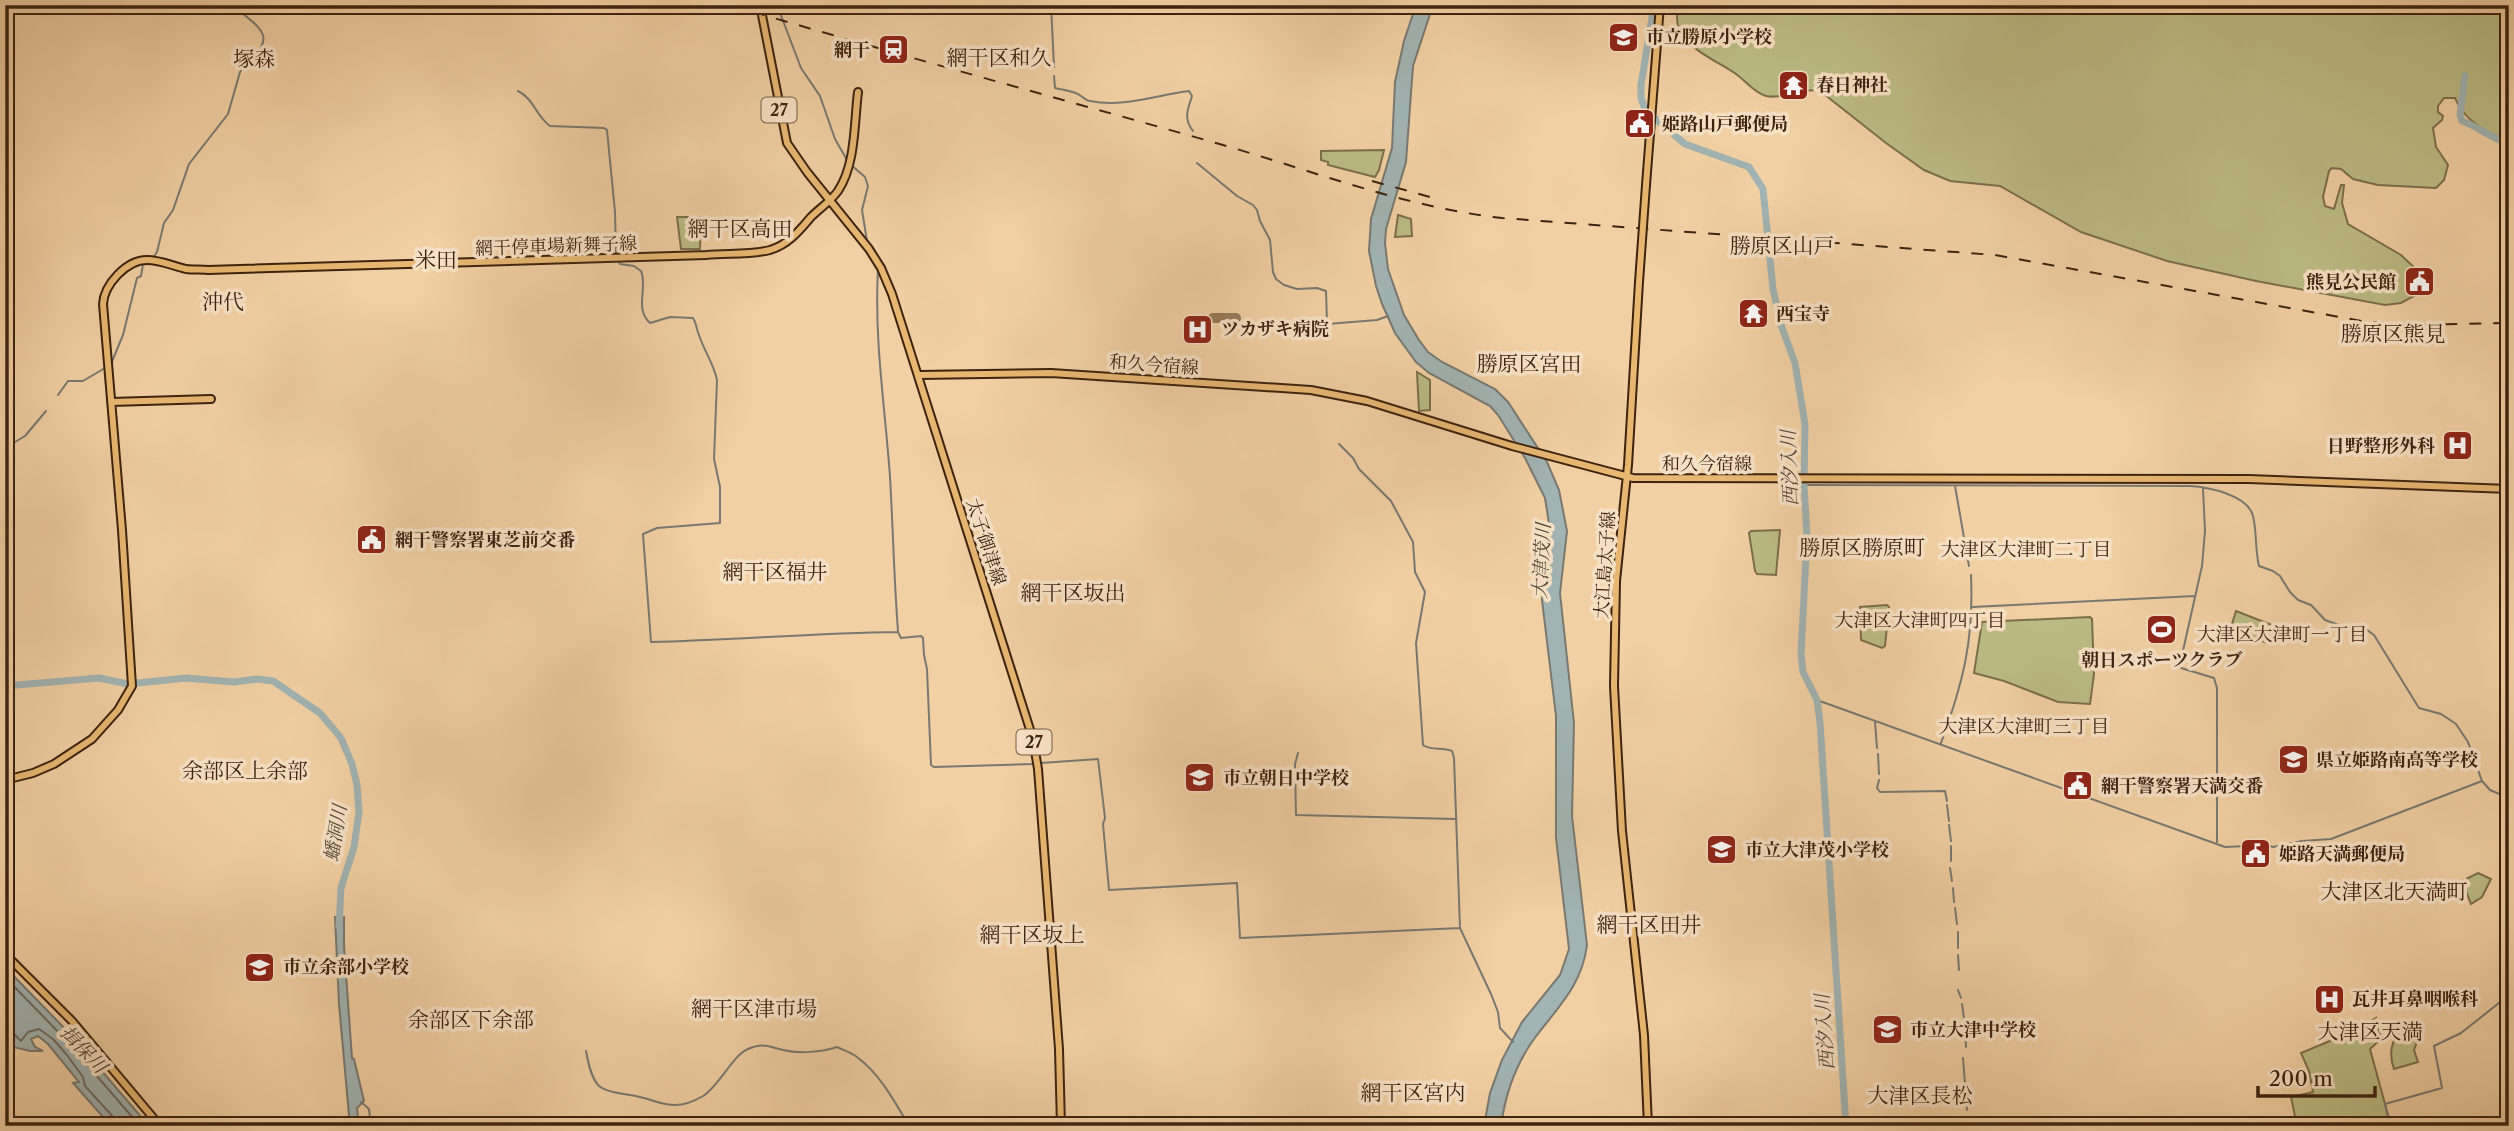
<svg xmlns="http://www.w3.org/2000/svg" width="2514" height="1131" viewBox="0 0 2514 1131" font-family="'Libre Caslon Text','Noto Serif JP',serif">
	<rect width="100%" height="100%" fill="#f1d0a3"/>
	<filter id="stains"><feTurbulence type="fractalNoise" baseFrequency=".00286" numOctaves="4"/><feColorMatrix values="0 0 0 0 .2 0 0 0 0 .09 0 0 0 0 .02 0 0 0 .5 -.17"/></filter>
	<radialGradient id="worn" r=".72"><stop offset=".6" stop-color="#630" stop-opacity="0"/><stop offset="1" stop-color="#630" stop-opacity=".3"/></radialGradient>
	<path fill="#bcbb84" stroke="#7c6f4a" stroke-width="2" d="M1679 5H2509V139C2487 136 2463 118 2455 98H2444L2438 106V112L2443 116 2442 120 2433 128 2436 147 2448 165 2444 180 2436 188 2378 185 2353 179 2341 169 2332 168 2329 171 2323 197 2325 206 2334 209 2341 185H2344L2342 203 2348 224 2401 255 2418 271 2415 279 2416 295 2401 303 2385 305 2256 281 2167 261 2081 232 2000 186 1950 181 1924 170 1886 143 1820 91C1801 87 1782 100 1766 96 1754 93 1746 81 1736 74 1710 56 1667 43 1679 5Z
		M1384 150 1379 170 1375 177 1328 165V162L1321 160V151Z
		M1398 215 1411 219 1412 236 1395 237Z
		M677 217H701L700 249H681Z
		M1417 372 1430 380V410L1419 411Z
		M1780 530 1776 575 1757 574 1755 571 1749 533 1751 531Z
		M1887 605 1889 607 1885 646 1882 648 1861 640 1860 607Z
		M2236 611 2277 627 2270 644 2232 630 2231 627Z
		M2090 617 2092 619 2094 674 2090 704 2058 702 2004 681 1974 673 1982 622Z
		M2478 873 2491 879 2482 897 2471 904 2462 881Z
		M2376 1018 2381 1039 2370 1049 2391 1126H2297L2291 1097 2313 1092 2309 1071 2301 1053 2361 1028Z
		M2397 1033 2417 1042 2414 1050 2418 1062 2394 1069C2389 1055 2391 1046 2397 1033Z"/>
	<path fill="#a1b3b2" stroke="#797971" stroke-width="2" d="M1416 5H1433L1413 66 1406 162 1386 229 1385 243 1388 269 1404 315 1419 340 1428 352 1442 362 1495 389 1508 402 1547 462 1559 490 1567 531 1560 593 1574 723 1572 816 1587 945C1582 986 1557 1008 1534 1039 1516 1064 1505 1096 1501 1126H1484L1490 1093 1502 1060 1522 1022 1560 975 1569 949 1556 838V716L1542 600 1550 530 1545 498 1525 458 1498 415 1490 406 1429 373 1416 362 1395 333 1382 304 1376 286 1369 251 1371 219 1392 148 1395 82 1404 41Z
		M335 917H344V946L352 1058 354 1059 364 1101 357 1108 359 1126H350L339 1004Z
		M5 967 70 1034 149 1126H111L73 1083 79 1082 48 1044 38 1036 31 1039 35 1047 43 1051H30L13 1047 11 1040 5 1037V1015L12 1013 5 1001Z"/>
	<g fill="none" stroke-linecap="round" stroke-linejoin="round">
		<path stroke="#6f6b60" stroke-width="2" d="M5 977 65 1039 140 1126
			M5 1032 14 1034 21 1041 28 1032 39 1029 53 1039 67 1055 83 1077 85 1086 115 1119 116 1126"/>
		<path stroke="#797971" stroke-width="2" d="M777 5 801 68 820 96 835 139 847 160
			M1051 5 1054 67
			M1054 76 1055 88C1062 90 1075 91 1081 96 1084 98 1087 101 1090 101 1123 108 1156 95 1189 91L1192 96C1188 109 1183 118 1193 131
			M518 91C534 99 536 116 550 126L604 128 607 130 615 212 616 254
			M1197 163 1237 196 1253 205 1257 210 1260 221 1270 240 1273 272 1276 279 1284 285 1297 289 1317 288 1326 291 1327 324 1377 320 1388 316
			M851 165 865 177 868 186 862 210 867 241
			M153 258 157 252 164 223 173 210 189 164 228 114 240 72C243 66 247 64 252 59 274 36 261 29 242 13
			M871 259 878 269C874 340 885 406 890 477 893 528 894 580 898 631
			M617 260 620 264 634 266 641 271C648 287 634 309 650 323L670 317 693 318C697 324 696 329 699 335 704 351 714 364 717 380L714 459 720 487V523L657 528 643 534 651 642C733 640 815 633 898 632L901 638 921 636 923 638 924 655 927 669 931 765 934 767 1035 764
			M111 364 123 335 137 278 141 276 143 264
			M58 395 68 381H83L105 368
			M1339 444 1353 458 1359 469 1391 501 1413 542 1415 572 1425 592 1416 643 1423 745C1431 751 1442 747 1452 751L1454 758 1460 928 1491 994 1498 1012 1500 1028 1513 1042
			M5 448 25 436 46 411
			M1804 485 2190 486C2208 487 2248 495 2253 516 2257 532 2255 550 2259 566L2273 571 2280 576 2290 592 2298 600 2311 605 2325 620 2342 626 2360 625 2374 635 2419 708 2441 714 2456 724 2468 742 2482 781 2490 790 2509 798
			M1955 486 1969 566
			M2203 488 2205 531 2202 566 2180 664 2181 668 2214 678 2217 688V842
			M1972 607 2195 596
			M1817 700 2225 847 2267 845 2273 847 2302 841 2331 839 2482 781
			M1875 722 1877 748
			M1941 743C1963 683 1974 640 1971 575
			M1298 753 1295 764 1296 815 1455 819
			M1878 754 1879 774
			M1041 763 1098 759 1105 818 1103 824 1109 890 1237 883 1240 938 1460 928
			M1879 780 1877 788 1880 792 1945 791 1947 801
			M1947 805 1949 821
			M1949 825 1951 841
			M1951 861V846
			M1950 868 1952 881
			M1953 888 1954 902
			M1955 908 1957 924
			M1958 932V948
			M1958 955 1959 970
			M1958 990 1961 998
			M1962 1004 1964 1018
			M1965 1025 1966 1047
			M586 1051C588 1062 591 1078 599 1086 607 1093 621 1093 630 1095 659 1099 671 1115 703 1096 719 1086 733 1055 748 1049 764 1042 769 1047 783 1050 799 1054 822 1052 837 1047 843 1050 852 1053 857 1057 880 1074 895 1102 909 1126
			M1963 1058 1967 1110
			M361 1102 369 1109 371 1126
			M1968 1120 1969 1125
			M2390 1126 2385 1104 2442 1088 2434 1046 2461 1033 2509 995"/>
		<path stroke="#a1b3b2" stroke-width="7" d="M1654 5 1641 85V98L1645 110 1685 144 1749 167 1763 189 1773 289 1781 325 1795 363 1805 424 1804 485 1807 536 1801 654 1803 672 1817 700 1820 722 1846 1126
			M2465 76 2460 115 2462 121C2478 126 2496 142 2509 142
			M5 686 99 678 128 684 186 678 234 682 257 679 273 681 320 713 341 738 352 764 357 785 359 812 354 847 341 888 339 926"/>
		<path stroke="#977a59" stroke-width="10" d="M1213 318H1236"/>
		<defs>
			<path id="major" d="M760 5 787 143 807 172 869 249 881 268 892 294 1033 739 1038 769 1059 1049 1061 1126
				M1646 185 1660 5
				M1639 282 1628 465 1616 581 1614 686 1622 831 1644 1035 1648 1126
				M919 375 1051 373 1311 390 1367 401 1512 446 1633 478 2249 479 2509 489
				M111 402 211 399
				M5 780 33 773 54 764 92 739 118 710 132 686 122 530 103 304C104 285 126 260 147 260 160 260 173 266 186 269 193 270 201 269 208 270L706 255C727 253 750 255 770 250 789 244 799 231 811 217 820 208 831 201 838 191 856 164 854 123 858 92
				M5 954 72 1021 160 1126"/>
		</defs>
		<use href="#major" stroke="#3d230f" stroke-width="10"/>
		<use href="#major" stroke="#e8b872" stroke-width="6"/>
		<path stroke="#3d230f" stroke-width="2" stroke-dasharray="12 12" stroke-linecap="butt" d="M730 5C891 53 1054 97 1216 143 1311 170 1403 207 1502 218L1995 255 2362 321 2411 325 2509 323
			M1372 181 1430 197"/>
		<defs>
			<path id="major-bridge" d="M1639 282 1646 185"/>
		</defs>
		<use href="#major-bridge" stroke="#3d230f" stroke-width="10" stroke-linecap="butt"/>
		<use href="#major-bridge" stroke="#e8b872" stroke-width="6"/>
	</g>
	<defs>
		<symbol id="school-square" viewBox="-11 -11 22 22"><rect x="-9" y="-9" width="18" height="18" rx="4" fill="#8f2418" stroke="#f6e0c3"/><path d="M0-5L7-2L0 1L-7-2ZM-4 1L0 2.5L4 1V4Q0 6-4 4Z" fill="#fff"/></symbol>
		<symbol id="station-square" viewBox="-11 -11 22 22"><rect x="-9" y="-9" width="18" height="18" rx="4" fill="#8f2418" stroke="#f6e0c3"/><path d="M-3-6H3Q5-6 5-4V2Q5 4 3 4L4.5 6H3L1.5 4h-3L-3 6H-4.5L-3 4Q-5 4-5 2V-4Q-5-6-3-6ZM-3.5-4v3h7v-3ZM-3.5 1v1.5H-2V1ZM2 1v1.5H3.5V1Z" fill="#fff"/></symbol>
		<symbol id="temple-square" viewBox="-11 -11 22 22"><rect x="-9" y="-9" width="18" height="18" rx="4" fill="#8f2418" stroke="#f6e0c3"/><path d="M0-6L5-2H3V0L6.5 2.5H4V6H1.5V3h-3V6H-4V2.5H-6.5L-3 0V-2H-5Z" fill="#fff"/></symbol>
		<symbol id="civic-square" viewBox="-11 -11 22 22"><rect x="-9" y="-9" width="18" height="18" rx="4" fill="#8f2418" stroke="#f6e0c3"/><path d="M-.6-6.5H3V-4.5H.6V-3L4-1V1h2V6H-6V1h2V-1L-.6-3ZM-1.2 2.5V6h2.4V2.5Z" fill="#fff"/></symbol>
		<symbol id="hospital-square" viewBox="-11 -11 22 22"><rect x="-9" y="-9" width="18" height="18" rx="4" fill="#8f2418" stroke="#f6e0c3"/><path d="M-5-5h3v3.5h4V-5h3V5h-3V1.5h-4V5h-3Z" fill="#fff"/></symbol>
		<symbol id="stadium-square" viewBox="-11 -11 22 22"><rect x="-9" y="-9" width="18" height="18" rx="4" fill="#8f2418" stroke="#f6e0c3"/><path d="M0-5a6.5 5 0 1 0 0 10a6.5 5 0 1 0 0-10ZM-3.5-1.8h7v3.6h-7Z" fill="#fff"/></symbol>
	</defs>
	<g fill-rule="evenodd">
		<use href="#school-square" x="1606" y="20" width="35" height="35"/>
		<use href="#station-square" x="876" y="32" width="35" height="35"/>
		<use href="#temple-square" x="1776" y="68" width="35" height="35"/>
		<use href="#civic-square" x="1622" y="106" width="35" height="35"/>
		<use href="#civic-square" x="2402" y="264" width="35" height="35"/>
		<use href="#temple-square" x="1736" y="296" width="35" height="35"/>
		<use href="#hospital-square" x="1180" y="312" width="35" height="35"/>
		<use href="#hospital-square" x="2440" y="428" width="35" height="35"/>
		<use href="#civic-square" x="354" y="522" width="35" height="35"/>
		<use href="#stadium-square" x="2144" y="612" width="35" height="35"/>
		<use href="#school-square" x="2276" y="742" width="35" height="35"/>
		<use href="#school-square" x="1182" y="760" width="35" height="35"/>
		<use href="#civic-square" x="2060" y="768" width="35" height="35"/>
		<use href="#school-square" x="1704" y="832" width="35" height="35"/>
		<use href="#civic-square" x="2238" y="836" width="35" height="35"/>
		<use href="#school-square" x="242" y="950" width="35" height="35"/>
		<use href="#hospital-square" x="2312" y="982" width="35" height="35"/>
		<use href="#school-square" x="1870" y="1012" width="35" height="35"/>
	</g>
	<g text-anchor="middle" stroke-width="7" stroke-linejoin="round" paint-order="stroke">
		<g fill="#f6e0c3" stroke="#745c45" stroke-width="2">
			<rect x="761.5" y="97.5" width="35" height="25" rx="5"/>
			<rect x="1016.5" y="729.5" width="35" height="25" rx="5"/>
		</g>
		<g font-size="16" font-weight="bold" fill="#3d230f">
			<text x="779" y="116">27</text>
			<text x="1034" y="748">27</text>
		</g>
		<g font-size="18" font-weight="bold" fill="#3d230f" stroke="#f6e0c3" text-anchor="start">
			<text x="1646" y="43">市立勝原小学校</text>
			<text x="870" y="56" text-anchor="end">網干</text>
			<text x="1816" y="91">春日神社</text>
			<text x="1662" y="130">姫路山戸郵便局</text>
			<text x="2396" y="288" text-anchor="end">熊見公民館</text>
			<text x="1776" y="320">西宝寺</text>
			<text x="1221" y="335">ツカザキ病院</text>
			<text x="2435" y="452" text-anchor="end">日野整形外科</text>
			<text x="395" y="546">網干警察署東芝前交番</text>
			<text x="2162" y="666" text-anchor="middle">朝日スポーツクラブ</text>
			<text x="2316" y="766">県立姫路南高等学校</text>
			<text x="1223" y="784">市立朝日中学校</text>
			<text x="2101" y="792">網干警察署天満交番</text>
			<text x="1745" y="856">市立大津茂小学校</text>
			<text x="2279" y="860">姫路天満郵便局</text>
			<text x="283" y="973">市立余部小学校</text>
			<text x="2352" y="1005">瓦井耳鼻咽喉科</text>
			<text x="1910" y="1036">市立大津中学校</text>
		</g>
		<g font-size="18" fill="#3d230f" stroke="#f6e0c3">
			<text transform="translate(556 246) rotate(-2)" y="6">網干停車場新舞子線</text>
			<text transform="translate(1154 365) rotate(4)" y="6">和久今宿線</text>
			<text x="1707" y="470">和久今宿線</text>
			<text transform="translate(986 542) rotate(72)" y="6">太子御津線</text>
			<text transform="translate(1605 565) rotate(-86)" y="6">大江島太子線</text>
		</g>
		<g font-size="19" font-style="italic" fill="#564738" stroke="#f6e0c3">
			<text transform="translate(1789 468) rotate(-92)" y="7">西汐入川</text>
			<text transform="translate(1541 561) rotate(-87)" y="7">大津茂川</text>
			<text transform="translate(335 833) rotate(-81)" y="7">蟠洞川</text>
			<text transform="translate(1824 1032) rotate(-94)" y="7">西汐入川</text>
			<text transform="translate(84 1049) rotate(46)" y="7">揖保川</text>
		</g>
		<g font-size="19" fill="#3d230f" stroke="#f6e0c3">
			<text x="2026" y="556">大津区大津町二丁目</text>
			<text x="1920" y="627">大津区大津町四丁目</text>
			<text x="2282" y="641">大津区大津町一丁目</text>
			<text x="2024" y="733">大津区大津町三丁目</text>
		</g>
		<g font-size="21" fill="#3d230f" stroke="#f6e0c3">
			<text x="999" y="65">網干区和久</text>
			<text x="254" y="66">塚森</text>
			<text x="740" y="236">網干区高田</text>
			<text x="1782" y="253">勝原区山戸</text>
			<text x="436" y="267">米田</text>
			<text x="223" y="309">沖代</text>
			<text x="2393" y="341">勝原区熊見</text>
			<text x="1529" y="371">勝原区宮田</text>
			<text x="1862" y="555">勝原区勝原町</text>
			<text x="775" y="579">網干区福井</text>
			<text x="1073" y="600">網干区坂出</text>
			<text x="245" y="778">余部区上余部</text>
			<text x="2394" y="899">大津区北天満町</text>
			<text x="1649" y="932">網干区田井</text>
			<text x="1032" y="942">網干区坂上</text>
			<text x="754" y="1016">網干区津市場</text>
			<text x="471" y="1027">余部区下余部</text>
			<text x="2370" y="1039">大津区天満</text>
			<text x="1413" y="1100">網干区宮内</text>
			<text x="1920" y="1103">大津区長松</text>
		</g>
	</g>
	<rect width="2514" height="1131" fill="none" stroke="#f1d0a3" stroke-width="28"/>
	<rect x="7" y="7" width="2500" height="1117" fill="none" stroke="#3d230f" stroke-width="3.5"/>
	<rect x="14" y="14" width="2486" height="1103" fill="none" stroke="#3d230f" stroke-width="2"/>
	<path d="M2258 1086v10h117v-10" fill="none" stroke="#3d230f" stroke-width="3.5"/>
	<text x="2269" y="1086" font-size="21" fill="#3d230f" stroke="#f6e0c3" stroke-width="5" paint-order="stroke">200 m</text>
	<rect width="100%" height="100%" filter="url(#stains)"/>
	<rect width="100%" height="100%" fill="url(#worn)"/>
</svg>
